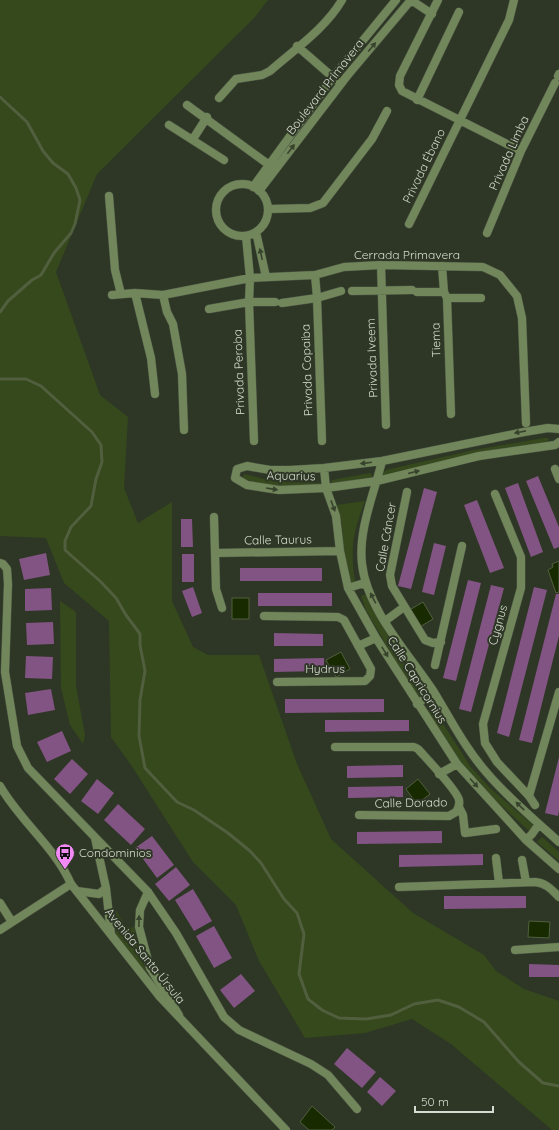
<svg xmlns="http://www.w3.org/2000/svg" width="559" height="1130" viewBox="0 0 559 1130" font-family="Quicksand,sans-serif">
	<rect width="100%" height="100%" fill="#2e3725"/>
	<path fill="#35491c" d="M0 0H268L255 17 97 174 56 272 100 395 128 417 124 488 138 523 172 502V601L193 647 208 655H259L297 764 331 839 413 913 484 955 496 971 524 989 559 1001V1130H552L451 1044 412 1019 365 1033 305 1038 259 961 236 905 193 862 131 765 111 737 109 621 64 583 46 538 0 536Z
		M544 438H548L549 440 545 443 385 476 382 474 386 470 474 450Z
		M370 473 373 476 370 478 336 485 331 482 332 480Z
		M244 474 276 482 321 483 320 485 274 487 244 479 243 477Z
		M365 501C353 533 350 547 355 582L348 583 344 561 342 525 336 505Z
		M367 594 372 608 423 695 417 698 366 610 361 596Z
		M60 601 76 612V686L85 735 83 744 70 725 61 688Z
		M433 708 470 766 489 787 534 826 529 831 492 797 460 762 427 711Z
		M542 837 559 852V861L537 842Z
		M116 910 125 926 130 928 134 927 139 953 147 973 116 936Z"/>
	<path fill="#182a00" stroke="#515f3f" d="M559 561V592L556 593 548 570 553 567 552 564Z
		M232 598H249V619H232Z
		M423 602 433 619 418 628 408 611Z
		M341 652 350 669 336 677 326 660Z
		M418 779 430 794 417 804 406 789Z
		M529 921 550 922 549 938 528 937Z
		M312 1106 335 1127 332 1130H309L300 1122Z"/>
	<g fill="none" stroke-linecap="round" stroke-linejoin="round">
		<path stroke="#515f3f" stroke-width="3" d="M0 97 27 122 43 151 53 163 68 174 76 188 80 200 75 224 71 233 54 253 41 275 32 280 8 301 0 312
			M0 379H26L41 386 92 432 101 445 102 462 96 479 91 506 71 527 65 541V550L101 582 116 598 126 615 140 634V645L145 671 140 700 139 736 145 768 177 802 194 810 228 833 250 851 261 863 284 899 297 913 304 934 299 974 308 999 322 1010 339 1018 366 1019 391 1015 414 1004 438 1000 459 1007 484 1022 519 1062 543 1083 559 1086"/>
	</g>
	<path fill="#825483" d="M538 476 559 527V547L554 549 526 481Z
		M518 483 543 552 531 557 505 488Z
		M424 488 437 492 411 589 398 586Z
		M477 500 504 568 490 573 464 505Z
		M181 519H192L193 547H181Z
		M434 543 446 546 434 595 422 592Z
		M46 553 50 575 24 580 19 559Z
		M182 554H194V582H182Z
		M240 568H322V581H240Z
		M468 580 481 583 456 681 443 678Z
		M491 585 504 588 471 712 459 709Z
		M193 587 202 613 192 617 182 591Z
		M534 587 547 590 509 737 497 733Z
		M51 588 52 610 25 611V589Z
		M258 593H332V606H258Z
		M556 594H559V636L532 743 519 740Z
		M53 622 54 644 27 645 26 623Z
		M274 633 323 634V646H274Z
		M26 656 53 657 52 679 25 678Z
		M324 658V671L274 672V659Z
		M51 689 55 710 28 715 25 693Z
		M285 699H384V712L285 713Z
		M325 720H409V731L325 732Z
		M62 731 71 751 47 762 37 742Z
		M559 757V811L558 816 545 813Z
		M72 759 88 774 70 794 54 779Z
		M403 765V777L347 778V766Z
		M97 779 114 793 98 814 81 801Z
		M403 786V797L348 798V787Z
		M118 804 145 829 131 845 104 820Z
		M442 831V843L357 844V832Z
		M152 836 174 865 157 878 135 848Z
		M483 854V865L399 867V855Z
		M176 867 190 885 169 901 155 884Z
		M193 889 212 921 194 931 175 900Z
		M444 896H526V908L444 909Z
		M214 926 232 958 214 968 196 936Z
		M529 964 559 965V977H529Z
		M241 974 255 991 234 1008 220 990Z
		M347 1048 376 1072 362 1088 334 1064Z
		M380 1077 396 1091 382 1106 367 1092Z"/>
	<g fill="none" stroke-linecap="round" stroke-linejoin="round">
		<defs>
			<path id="minor" d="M411 0 432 14
				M438 0 400 76 399 85 402 91 521 151
				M297 46 336 80
				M558 76 559 74
				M219 98 236 79 262 75 270 71C295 49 325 29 342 0
				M417 100 459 12
				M187 105 272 167
				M169 125 224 160
				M193 139 207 117
				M216 210a26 26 0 1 1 52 0a26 26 0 1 1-52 0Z
				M253 187 333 77 396 0
				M259 191 347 76 411 0
				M109 196 115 270 121 294
				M269 209 310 208 323 203 372 139 387 111
				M409 224 509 20 514 0
				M256 232 266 277
				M487 233 521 151 555 83
				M246 236 250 278 249 302 254 441
				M381 265 386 425
				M442 266 444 292 447 298 451 414
				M315 275 317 298 322 441
				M352 291 412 290
				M417 292H444
				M135 293 151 358 155 394
				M112 295 135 293 163 295 250 278 315 275 344 267 381 265 483 267 500 275 517 296 522 318 526 423
				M163 295 167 312 173 324 182 374 184 430
				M447 298H481
				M282 303 317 298 341 291
				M209 309 249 302H275
				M559 429 548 428 524 432 382 461 324 468 290 470H270L247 466 237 469 235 478 247 485 279 490 326 488 377 481 479 456 555 445 559 442
				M382 461C374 494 358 530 362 564 367 610 409 654 434 692 451 720 465 748 487 773 508 798 535 820 559 842
				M324 468 326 488 336 516 340 551 348 588 376 638 457 764 526 840 559 869
				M555 469 559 479
				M407 492 390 575 392 586 425 640 433 643 441 642
				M495 494 521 557V588L483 724 485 743 497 762 529 796
				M214 517 216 589 222 608
				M216 553 340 551
				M0 563 3 564 7 569 8 584 5 672 17 746 28 768 148 892 176 933 224 1017 239 1030 311 1064 328 1075 357 1109
				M348 588 361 584 366 585
				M264 616 338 617 344 620 371 669 370 676 365 681 277 682
				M385 621 404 607
				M358 646 376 638
				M435 665 462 546
				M417 704 434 693
				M335 747H414L418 749C426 758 457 790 459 800 460 805 458 809 456 812L449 816 359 815
				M439 774 457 764
				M535 805 529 796 559 692
				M459 807 463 815 465 833 496 829
				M526 840 532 834 539 824
				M496 858 499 883
				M522 860 526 882
				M399 887 535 882C546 883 551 889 559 897
				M106 888 111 934
				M77 891 99 894 106 888 95 838
				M148 892 140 910 139 927 150 968 179 1015
				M0 903 12 922
				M0 930 71 884
				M515 950 559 947"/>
			<path id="tertiary" d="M0 786C20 821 55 847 71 884L160 997 286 1130"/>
		</defs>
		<use href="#minor" stroke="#4c5544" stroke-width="9"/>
		<use href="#tertiary" stroke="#4c5544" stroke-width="9"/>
		<use href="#minor" stroke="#71865a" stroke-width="8"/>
		<use href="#tertiary" stroke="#71865a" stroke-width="8"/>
	</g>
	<defs><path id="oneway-solid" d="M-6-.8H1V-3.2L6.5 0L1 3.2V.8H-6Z"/></defs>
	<g fill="#38432d">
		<use href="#oneway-solid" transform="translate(372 47) rotate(-50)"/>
		<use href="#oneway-solid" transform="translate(291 149) rotate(-53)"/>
		<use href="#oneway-solid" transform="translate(261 254) rotate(-102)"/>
		<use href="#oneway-solid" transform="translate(520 432) rotate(169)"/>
		<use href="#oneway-solid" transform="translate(366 463) rotate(173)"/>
		<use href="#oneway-solid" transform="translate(414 472) rotate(-14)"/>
		<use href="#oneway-solid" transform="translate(272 489) rotate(9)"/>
		<use href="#oneway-solid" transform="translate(333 506) rotate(70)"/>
		<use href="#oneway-solid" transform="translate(373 598) rotate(-118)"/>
		<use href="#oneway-solid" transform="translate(385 652) rotate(58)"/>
		<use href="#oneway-solid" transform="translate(474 783) rotate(48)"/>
		<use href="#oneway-solid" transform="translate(520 806) rotate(-136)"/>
		<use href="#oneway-solid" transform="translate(139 921) rotate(-89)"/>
	</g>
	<defs>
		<symbol id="bus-pin" viewBox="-11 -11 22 30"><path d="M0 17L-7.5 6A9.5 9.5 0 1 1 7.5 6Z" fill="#f18af4" stroke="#2e3725"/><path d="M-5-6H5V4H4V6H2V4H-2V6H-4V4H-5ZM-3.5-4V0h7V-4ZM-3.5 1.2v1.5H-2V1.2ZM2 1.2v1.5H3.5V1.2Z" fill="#111"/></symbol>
	</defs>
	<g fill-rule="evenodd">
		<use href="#bus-pin" x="54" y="842" width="22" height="30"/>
	</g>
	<g text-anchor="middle" stroke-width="4" stroke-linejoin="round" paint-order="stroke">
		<g font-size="12" fill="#d6dcd1" stroke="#2e3725">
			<text transform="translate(325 87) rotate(-52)" y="4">Boulevard Primavera</text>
			<text transform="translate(509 153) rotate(-66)" y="4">Privada Limba</text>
			<text transform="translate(424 166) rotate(-64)" y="4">Privada Ébano</text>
			<text x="407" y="259">Cerrada Primavera</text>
			<text transform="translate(436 340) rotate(-92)" y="4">Tiema</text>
			<text transform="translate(372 358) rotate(-92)" y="4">Privada Iveem</text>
			<text transform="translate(307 370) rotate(-92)" y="4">Privada Copaiba</text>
			<text transform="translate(239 372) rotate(-92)" y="4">Privada Peroba</text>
			<text transform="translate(291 476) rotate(1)" y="4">Aquarius</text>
			<text transform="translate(386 537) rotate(-80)" y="4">Calle Cáncer</text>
			<text transform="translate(278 540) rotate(-1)" y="4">Calle Taurus</text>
			<text transform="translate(498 625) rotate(-74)" y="4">Cygnus</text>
			<text x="325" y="673">Hydrus</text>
			<text transform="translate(417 680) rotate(58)" y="4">Calle Capricornius</text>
			<text transform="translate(411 803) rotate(-1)" y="4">Calle Dorado</text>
			<text transform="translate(145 956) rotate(51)" y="4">Avenida Santa Úrsula</text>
		</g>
		<g font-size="12" fill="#d6dcd1" stroke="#2e3725" text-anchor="start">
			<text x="79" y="857">Condominios</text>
		</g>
	</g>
	<path d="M415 1106v6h78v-6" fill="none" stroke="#d6dcd1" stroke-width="2"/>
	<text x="421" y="1106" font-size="12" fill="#d6dcd1" stroke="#2e3725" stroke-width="3" paint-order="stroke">50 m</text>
</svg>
